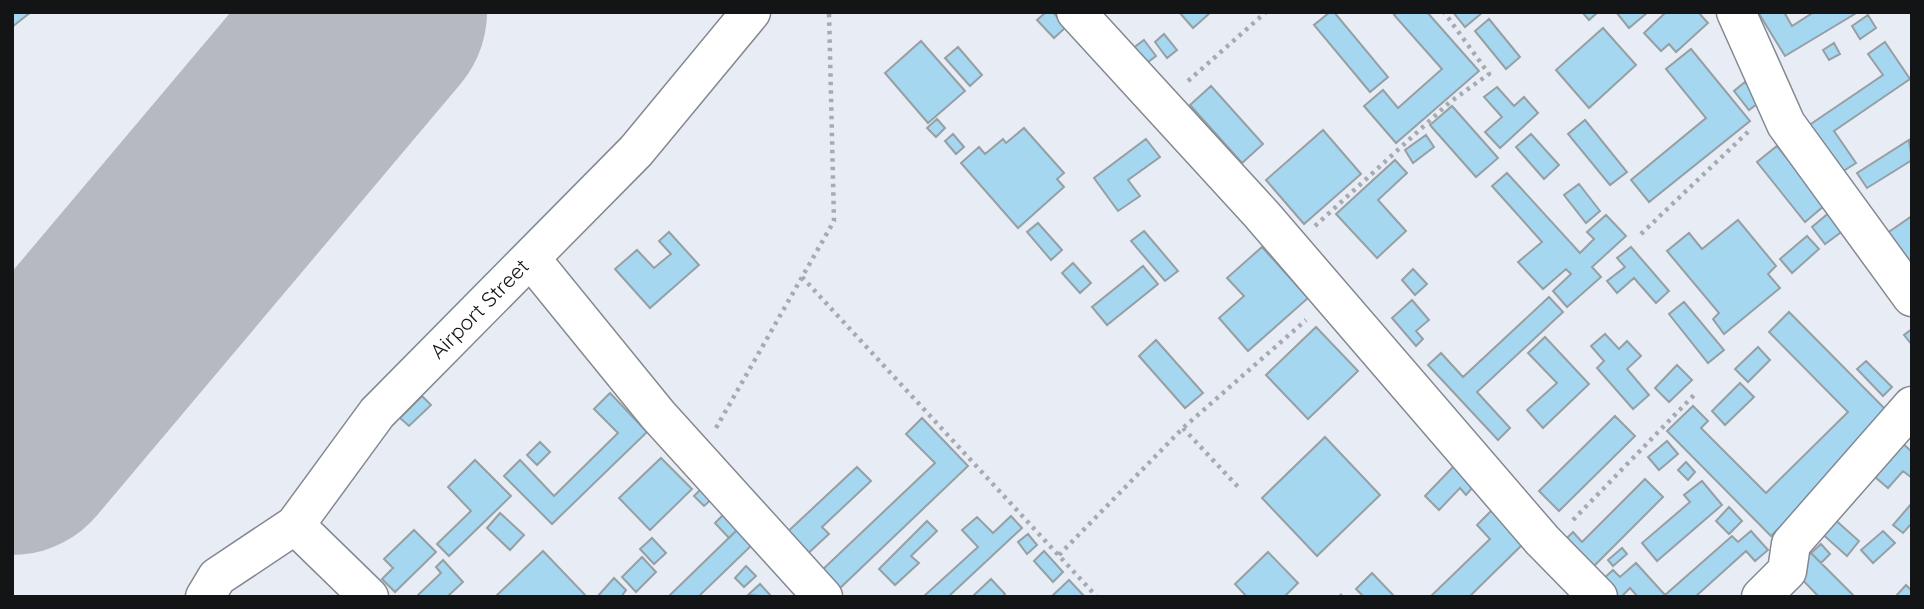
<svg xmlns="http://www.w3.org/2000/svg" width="1924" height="609" viewBox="0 0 1924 609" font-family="Quicksand,sans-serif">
	<rect width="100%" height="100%" fill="#e8edf5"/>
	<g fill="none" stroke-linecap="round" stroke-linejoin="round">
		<path stroke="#b6bac0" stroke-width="222" d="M12 444 376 12"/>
	</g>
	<path fill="#a5d7f1" stroke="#969fa4" stroke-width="2" d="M12 12H31L12 27Z
		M1046 12H1053L1066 27 1054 38 1037 20Z
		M1179 12H1211L1193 28Z
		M1330 12H1334L1388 77 1370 92 1314 25Z
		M1398 12H1427L1479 71 1396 143 1364 106 1383 90 1398 108 1442 69 1394 15Z
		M1453 12H1483L1465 27Z
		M1582 12H1598L1589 20Z
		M1616 12H1648L1629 28Z
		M1666 12H1698L1708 23 1676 52 1669 44 1661 51 1644 33Z
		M1758 12H1784L1792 26 1814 12H1858L1785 56Z
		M1868 15 1876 28 1860 39 1852 26Z
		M1489 19 1520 57 1506 69 1475 31Z
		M1603 28 1636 65 1589 108 1556 70Z
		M1164 34 1177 50 1167 58 1155 42Z
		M1144 40 1156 56 1144 65 1132 49Z
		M921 41 965 91 928 123 885 73Z
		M1885 42 1910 79 1834 131 1856 163 1834 177 1802 130 1883 75 1868 54Z
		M1834 43 1840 54 1829 60 1823 50Z
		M958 47 982 75 970 86 945 58Z
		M1691 49 1750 121 1649 202 1631 180 1706 118 1666 69Z
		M1745 82 1761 101 1749 110 1734 91Z
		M1211 86 1263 144 1242 163 1190 105Z
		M1497 87 1514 106 1524 97 1538 113 1500 148 1485 132 1502 117 1484 97Z
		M1452 106 1498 158 1476 177 1430 125Z
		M937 119 945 128 936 137 927 128Z
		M1585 120 1627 172 1610 185 1568 134Z
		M1024 128 1064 173 1057 179 1064 187 1018 228 961 163 979 147 985 154 1003 139 1006 143Z
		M1323 130 1361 174 1304 224 1266 180Z
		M953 134 964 147 956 154 945 141Z
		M1531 134 1559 165 1544 179 1516 147Z
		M1426 135 1434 147 1413 163 1405 150Z
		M1146 139 1160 157 1128 180 1140 196 1118 211 1094 178Z
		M1909 140 1912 160 1867 188 1857 173Z
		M1777 146 1825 205 1805 222 1757 162Z
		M1395 160 1407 173 1378 200 1406 231 1377 258 1336 214Z
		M1507 173 1580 253 1594 239 1587 232 1606 215 1626 236 1592 267 1601 277 1567 307 1553 291 1571 274 1566 269 1543 289 1518 262 1542 242 1492 186Z
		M1579 184 1600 211 1586 223 1564 195Z
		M1830 212 1844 230 1825 244 1812 227Z
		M1912 216V284L1880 238Z
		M1738 220 1776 266 1768 274 1780 288 1724 334 1713 319 1719 313 1667 251 1689 233 1702 249Z
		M1038 223 1062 250 1051 260 1027 232Z
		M1144 231 1178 271 1165 281 1131 241Z
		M669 232 699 265 650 308 615 269 637 250 654 268 671 254 659 241Z
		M1807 236 1819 249 1792 273 1780 259Z
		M1262 247 1308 298 1248 351 1219 318 1244 296 1227 278Z
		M1631 247 1669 291 1656 303 1634 278 1617 293 1607 281 1625 267 1617 258Z
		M1073 263 1091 283 1080 293 1062 273Z
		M1143 266 1158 284 1107 325 1092 307Z
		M1413 269 1427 284 1415 295 1402 280Z
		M1549 297 1563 312 1477 392 1510 428 1498 440 1428 365 1441 353 1463 377Z
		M1412 300 1429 320 1416 331 1423 339 1416 346 1392 318Z
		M1684 302 1724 350 1708 363 1669 314Z
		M1789 312 1892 416 1771 536 1667 431 1693 406 1708 421 1701 428 1766 493 1848 412 1769 332Z
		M1316 327 1358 371 1308 419 1266 375Z
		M1912 329V345L1904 335Z
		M1605 334 1619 349 1627 341 1641 356 1627 369 1649 395 1633 409 1597 368 1604 361 1591 346Z
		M1545 337 1589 384 1543 428 1527 410 1557 383 1528 353Z
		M1156 340 1203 393 1185 408 1139 356Z
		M1758 347 1770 360 1748 382 1735 369Z
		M1866 361 1892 387 1883 396 1857 369Z
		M1677 365 1692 380 1669 402 1655 388Z
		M1740 383 1754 397 1725 425 1712 411Z
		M610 393 647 432 552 524 504 476 520 460 554 496 618 433 594 409Z
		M422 396 431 405 409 426 400 418Z
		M1615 416 1635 436 1559 511 1539 491Z
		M922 418 968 466 838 590 820 572 935 463 906 434Z
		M1325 437 1380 495 1317 556 1262 498Z
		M1899 440 1912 452V478L1903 471 1888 488 1875 477Z
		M1667 441 1678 454 1659 470 1648 457Z
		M540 442 550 452 537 465 527 455Z
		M661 458 692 489 650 530 619 498Z
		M475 460 511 496 449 556 437 544 471 511 448 487Z
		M1686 462 1695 472 1688 480 1678 470Z
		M1454 466 1474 486 1466 495 1460 488 1439 510 1425 496Z
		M857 467 871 481 822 527 829 534 803 558 783 536Z
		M1645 479 1663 497 1587 573 1559 546 1573 532 1582 542Z
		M1702 481 1722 505 1657 561 1642 543 1690 502 1684 495Z
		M702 488 712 499 704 506 694 496Z
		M1912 503V523L1903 533 1893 525Z
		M1495 507 1527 540 1469 597H1430L1490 539 1477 525Z
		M1729 507 1742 521 1729 534 1716 521Z
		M726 512 740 527 729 538 715 523Z
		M500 513 524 535 510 550 487 528Z
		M1011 516 1022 528 948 597H923L978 547 962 530 977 517 993 533Z
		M1832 517 1859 541 1847 556 1820 532Z
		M927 521 937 531 911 556 919 563 895 585 879 569Z
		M740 527 755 542 698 597H668Z
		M414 530 436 552 395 592 382 579 393 568 384 559Z
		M1751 531 1768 550 1755 561 1746 551 1695 597H1638L1630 588 1621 597H1616L1601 581 1613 570 1620 577 1636 563 1665 595 1732 536 1738 542Z
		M1883 531 1895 543 1873 563 1861 550Z
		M1028 534 1037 545 1027 554 1018 542Z
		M652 538 666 553 654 564 640 549Z
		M1821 544 1830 554 1821 563 1811 553Z
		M1622 548 1627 554 1613 566 1608 560Z
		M543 551 587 597H495Z
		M1044 551 1063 572 1053 582 1034 561Z
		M1268 552 1298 583 1284 597H1247L1235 584Z
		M1811 553 1855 597H1819L1794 571Z
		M642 557 656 572 636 592 622 577Z
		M443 560 463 582 447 597H416L441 573 436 567Z
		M746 566 756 576 744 587 735 578Z
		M1372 573 1395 597H1364L1356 589Z
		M614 578 626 590 621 597H597Z
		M991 579 1005 594 1002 597H972Z
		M1069 580 1085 597H1051Z
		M760 584 772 597 748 595Z
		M1906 585 1912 591V597H1895Z"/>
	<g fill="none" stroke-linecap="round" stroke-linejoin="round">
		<defs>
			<g id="minor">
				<path d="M1076 12 1262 215 1542 540 1598 597"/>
				<path d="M1736 12 1786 124 1912 297"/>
				<path d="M531 259 658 415 823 597"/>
				<path d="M295 525 369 597"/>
				<path id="s1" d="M205 597 217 577 295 525 377 413 636 151 751 12"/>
				<path d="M1761 597 1787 571 1791 544 1912 406"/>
			</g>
		</defs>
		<use href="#minor" stroke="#848991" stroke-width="41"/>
		<path stroke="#a7abb1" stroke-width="4.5" stroke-dasharray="3.5 5" stroke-linecap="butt" d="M1188 81 1266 12
			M1315 226 1450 102 1489 74 1444 12
			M1641 234 1751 129
			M802 277 1097 597
			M716 428 834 221 829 12
			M1183 428 1240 489
			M1573 520 1694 395
			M1059 555 1183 428 1306 320
			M1340 597 1344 593"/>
		<use href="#minor" stroke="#fff" stroke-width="38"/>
	</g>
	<g text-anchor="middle" stroke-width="5" stroke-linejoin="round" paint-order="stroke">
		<g font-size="21" fill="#121416" stroke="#f8fafd">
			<text dy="7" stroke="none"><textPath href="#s1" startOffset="402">Airport Street</textPath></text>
		</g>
	</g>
	<rect width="1924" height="609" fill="none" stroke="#121416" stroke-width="28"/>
</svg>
